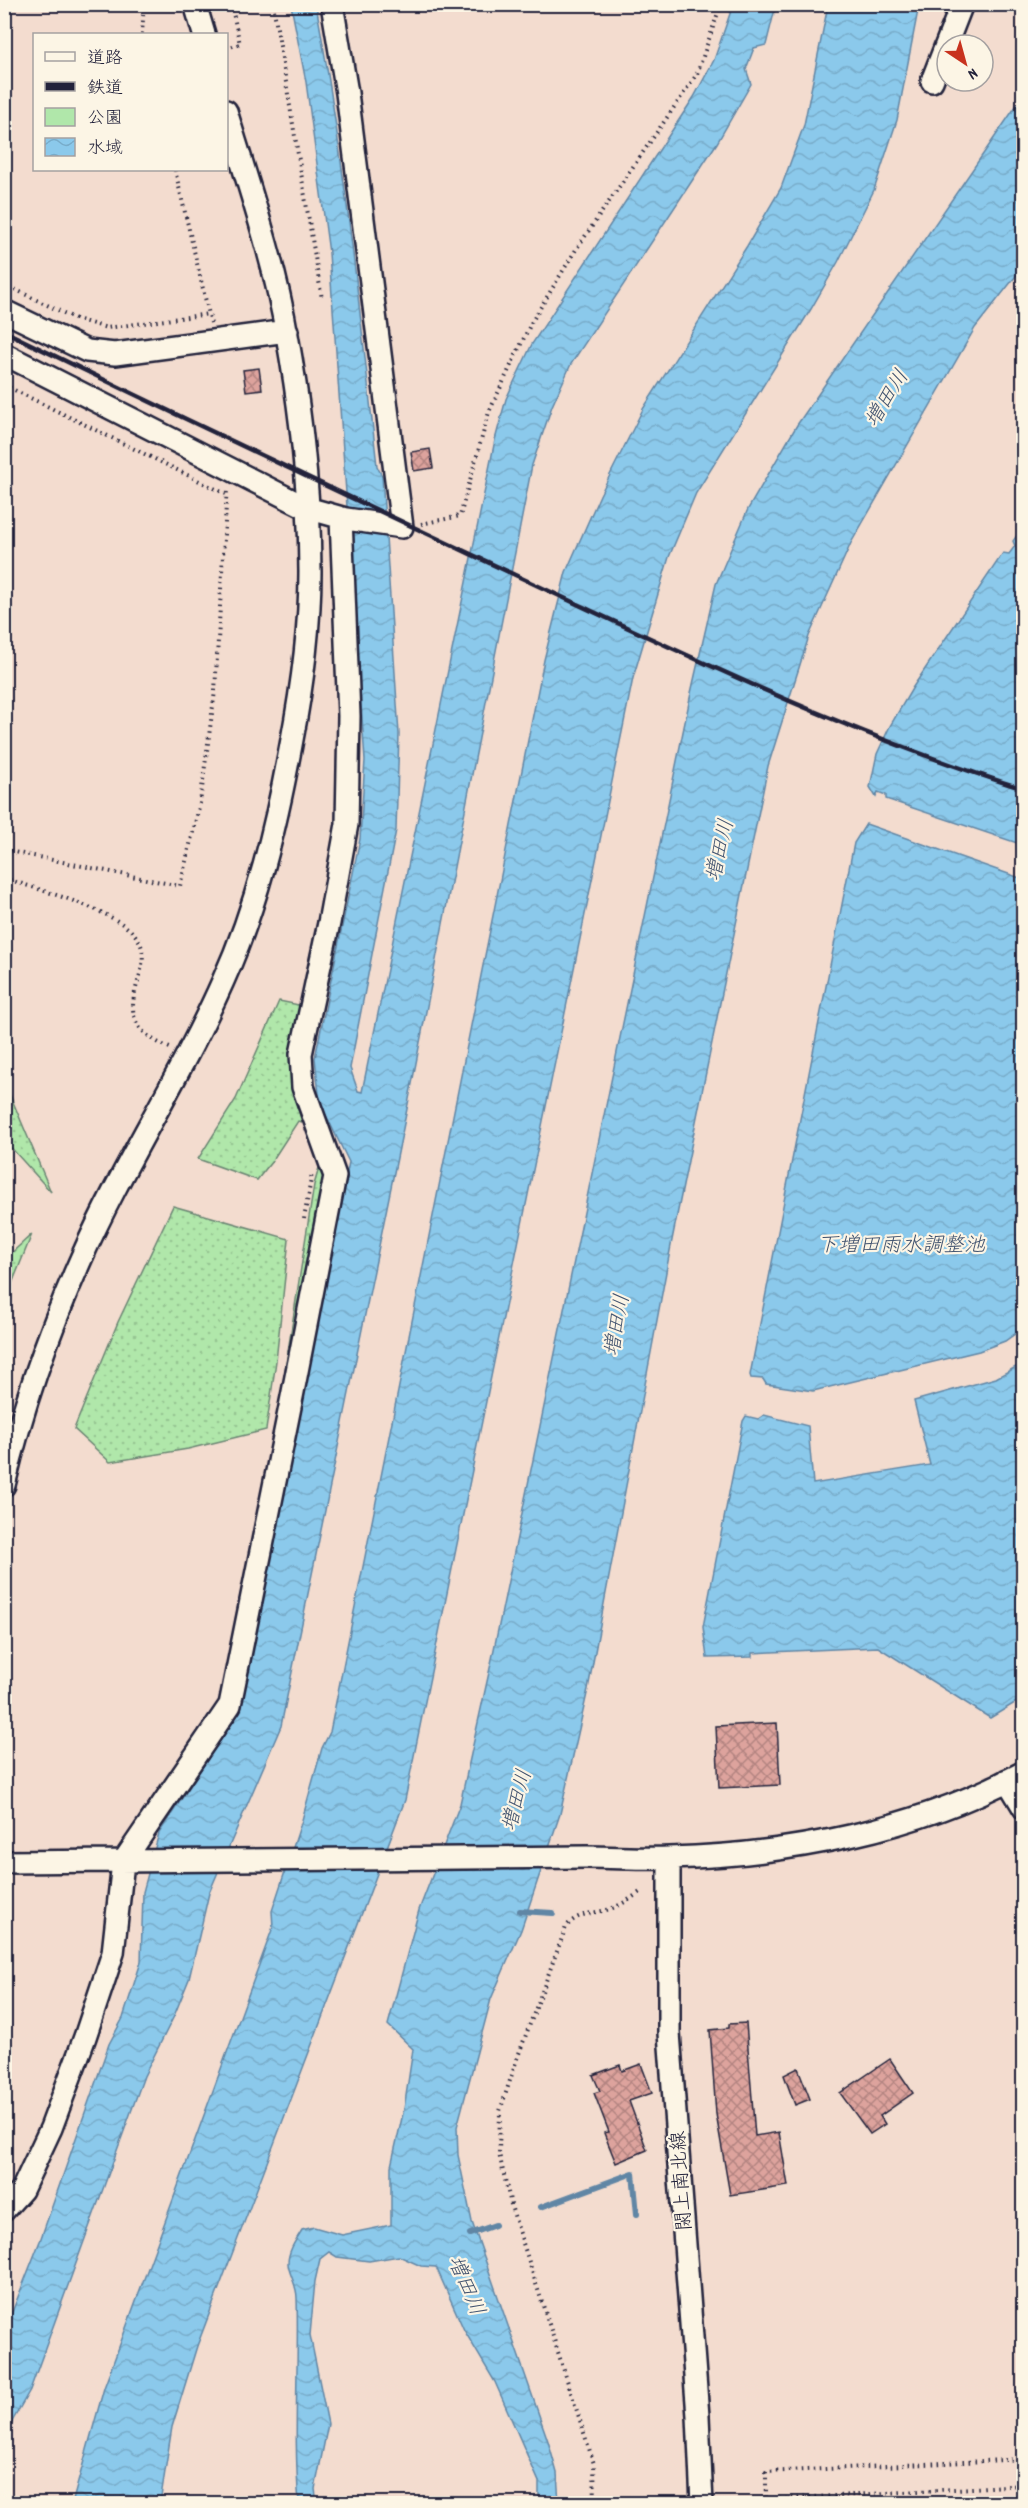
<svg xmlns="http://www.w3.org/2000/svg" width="1028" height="2508" viewBox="0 0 1028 2508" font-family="Dekko,'Klee One',sans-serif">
	<defs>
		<pattern id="green-dots" width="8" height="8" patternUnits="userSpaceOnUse" patternTransform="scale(1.5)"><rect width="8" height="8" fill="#b0e7aa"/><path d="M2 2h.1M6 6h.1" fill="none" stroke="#97c693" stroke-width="1.8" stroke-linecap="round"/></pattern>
		<pattern id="water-waves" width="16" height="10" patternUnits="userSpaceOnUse" patternTransform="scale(1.5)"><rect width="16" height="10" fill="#8bc9eb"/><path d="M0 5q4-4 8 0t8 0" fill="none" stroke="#78acca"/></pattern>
		<pattern id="building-cross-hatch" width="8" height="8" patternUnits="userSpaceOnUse" patternTransform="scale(1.5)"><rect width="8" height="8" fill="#dda39d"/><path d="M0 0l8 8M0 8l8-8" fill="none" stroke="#b38481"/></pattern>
	</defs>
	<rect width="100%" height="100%" fill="#f3dccf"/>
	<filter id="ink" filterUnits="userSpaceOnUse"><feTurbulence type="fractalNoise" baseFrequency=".0167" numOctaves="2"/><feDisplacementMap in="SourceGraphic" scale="12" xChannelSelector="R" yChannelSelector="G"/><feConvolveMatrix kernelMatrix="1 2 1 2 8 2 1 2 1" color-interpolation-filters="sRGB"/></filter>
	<g filter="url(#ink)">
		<path fill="url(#green-dots)" stroke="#698472" stroke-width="1.5" d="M279 1001 304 1006 291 1067 292 1089 302 1122 298 1121 272 1161 257 1180 198 1159 236 1099Z
			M4 1083H5L51 1192 5 1141Z
			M321 1161 328 1173 275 1434 314 1185Z
			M173 1206 289 1239 276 1361 266 1430 188 1449 110 1462 74 1429 118 1322Z
			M32 1234 5 1301V1259Z"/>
		<path fill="url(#water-waves)" stroke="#6186a5" stroke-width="1.5" d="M291 5H316C344 157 360 311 377 466L382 476 399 734 396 830 350 1068 358 1091 362 1092 495 440 506 399 532 344 694 97 714 60 733 5H776L766 45 754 48 746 69 751 84 717 143 571 364 552 406 532 465 409 1099 281 1726 209 1893 189 1979 174 2016 144 2076 30 2390 5 2434V2330L40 2241 109 2044 123 2018 141 1962 143 1892 159 1833 237 1715 349 1162 320 1103 315 1058 360 839 365 760 329 253 306 82Z
			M828 5H919L897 120 874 190 838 262 811 309 696 493 669 557 633 678 405 1800 197 2346 172 2427 160 2503 72 2504 104 2388 273 1927 272 1911 302 1820 322 1748 330 1732 544 660 566 572 600 495 643 409 747 246 781 188 804 125Z
			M1023 96V267L975 328 851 543 809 636 768 766 672 1240 588 1689 560 1814 521 1930 491 1999 457 2127 458 2155 472 2222 548 2441 557 2473 559 2503H539V2482L495 2382 464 2330 436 2267 421 2266 399 2256 369 2261 337 2257 329 2252 320 2259 315 2281 310 2335 328 2424 315 2489 317 2503H299C293 2435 299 2366 297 2298 297 2284 288 2273 288 2263 288 2251 296 2240 302 2230L314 2227 342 2235 391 2225V2166L404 2109 413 2049 388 2025 419 1910 460 1804 492 1659 691 693 716 584 748 509 797 425Z
			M1023 527V845L886 799V795L878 792 876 797 870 787 877 754 890 726 913 687 1003 553 1009 554 1015 546 1013 541Z
			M866 824 1023 879V902L1017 913 1024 925 1023 1328 1005 1341 979 1351 813 1391 766 1384 763 1379 751 1378 750 1375 854 843Z
			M1023 1363V1698L990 1718 878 1647 752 1653V1657L707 1658 703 1627 743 1421 746 1416 758 1419 764 1415 808 1426 813 1484 930 1465 914 1401 996 1378Z"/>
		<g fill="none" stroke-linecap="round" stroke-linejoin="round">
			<path stroke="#6186a5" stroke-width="6" d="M520 1911 553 1913
				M541 2207 633 2173 637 2214
				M470 2234 495 2225"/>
		</g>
		<path fill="url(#building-cross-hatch)" stroke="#22223b" stroke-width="1.5" d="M259 368 262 389 246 391 243 370Z
			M430 449 433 468 414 471 411 452Z
			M777 1723 780 1785 719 1788 716 1726Z
			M746 2023 755 2136 779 2132 788 2186 730 2195 716 2114 710 2030 729 2028V2024Z
			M890 2059 913 2093 880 2116 885 2124 870 2134 840 2093Z
			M641 2064 652 2093 629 2101 647 2150 616 2163 604 2133 609 2132 594 2093 600 2091 593 2075 620 2065 622 2071Z
			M798 2068 810 2099 795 2105 784 2075Z"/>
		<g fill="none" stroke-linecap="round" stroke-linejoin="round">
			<defs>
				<path id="minor" d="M195 4 204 34
					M932 81 962 4
					M4 311 87 351 115 354 287 331
					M4 354 307 508 346 519 402 527 347 93 332 4
					M4 1485C22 1408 49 1331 81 1259 123 1164 181 1076 223 981 257 906 276 826 291 745 302 688 310 631 310 572 310 493 301 413 287 335 274 259 248 184 226 111
					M1007 1780 1024 1808
					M669 1858V2033L698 2416 702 2504
					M4 1862 587 1857C614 1857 641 1859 669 1858 789 1855 917 1830 1024 1772
					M4 2210 22 2190 51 2128 85 2037 113 1953 123 1862 230 1705 293 1392 335 1176 303 1087 301 1054 329 923 347 824 349 716 341 518"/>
			</defs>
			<use href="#minor" stroke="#22223b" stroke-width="26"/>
			<path stroke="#22223b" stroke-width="4" stroke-dasharray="1.5 4.5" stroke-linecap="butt" d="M273 4 322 299
				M142 34 144 4
				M226 48 240 44 231 4
				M175 170 211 323
				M4 284 76 319 107 328 209 314
				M4 385 226 494
				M421 524 460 516 489 412 531 323 577 248 697 74 721 4
				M4 850 180 886 200 803 215 691 227 488
				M4 878C39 890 113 909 135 935 165 970 93 1016 170 1048
				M304 1219 312 1173
				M1024 2459 766 2472V2500L1024 2485
				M595 2504 594 2464 512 2209 499 2154 500 2111 517 2059 566 1927C578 1912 593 1914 610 1909 621 1905 630 1899 640 1892"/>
			<use href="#minor" stroke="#fcf5e5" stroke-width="21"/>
			<path stroke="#22223b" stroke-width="4.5" d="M4 331C179 417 356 500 532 583 692 658 854 736 1024 789"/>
		</g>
	</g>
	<g text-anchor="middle" stroke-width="4.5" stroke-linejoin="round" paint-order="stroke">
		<g font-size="20" fill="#22223b" stroke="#fcf5e5">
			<text transform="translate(680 2181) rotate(-94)" y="7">閖上南北線</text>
		</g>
		<g font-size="21" font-style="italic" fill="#425470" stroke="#fcf5e5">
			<text transform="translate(886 398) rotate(-58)" y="7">増田川</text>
			<text transform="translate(719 850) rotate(-77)" y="7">増田川</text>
			<text x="901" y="1251">下増田雨水調整池</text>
			<text transform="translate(616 1325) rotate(-80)" y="7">増田川</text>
			<text transform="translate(516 1800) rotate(-75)" y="7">増田川</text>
			<text transform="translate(467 2285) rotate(67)" y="7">増田川</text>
		</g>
	</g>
	<rect width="1028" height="2508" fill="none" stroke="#fcf5e5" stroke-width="24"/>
	<rect x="12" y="12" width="1004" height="2484" fill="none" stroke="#22223b" stroke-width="2" filter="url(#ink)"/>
	<rect x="33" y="33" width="195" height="138" fill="#fcf5e5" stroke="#a5a1a1" stroke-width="1.5"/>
	<rect x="45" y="52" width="30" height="9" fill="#fcf5e5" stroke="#a5a1a1" stroke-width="1.5"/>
	<text x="87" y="63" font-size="18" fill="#22223b">道路</text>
	<rect x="45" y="82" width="30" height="9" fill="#22223b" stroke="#a5a1a1" stroke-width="1.5"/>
	<text x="87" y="93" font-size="18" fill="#22223b">鉄道</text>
	<rect x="45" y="108" width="30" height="18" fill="#b0e7aa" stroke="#a5a1a1" stroke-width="1.5"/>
	<text x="87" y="123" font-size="18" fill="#22223b">公園</text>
	<rect x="45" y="138" width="30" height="18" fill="url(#water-waves)" stroke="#a5a1a1" stroke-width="1.5"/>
	<text x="87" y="153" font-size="18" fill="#22223b">水域</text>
	<g transform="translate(965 63) rotate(144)"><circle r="28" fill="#fcf5e5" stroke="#a5a1a1" stroke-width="1.5"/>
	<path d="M0-4.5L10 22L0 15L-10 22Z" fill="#c8321e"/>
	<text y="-9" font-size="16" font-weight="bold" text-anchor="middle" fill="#22223b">N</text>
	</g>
</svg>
